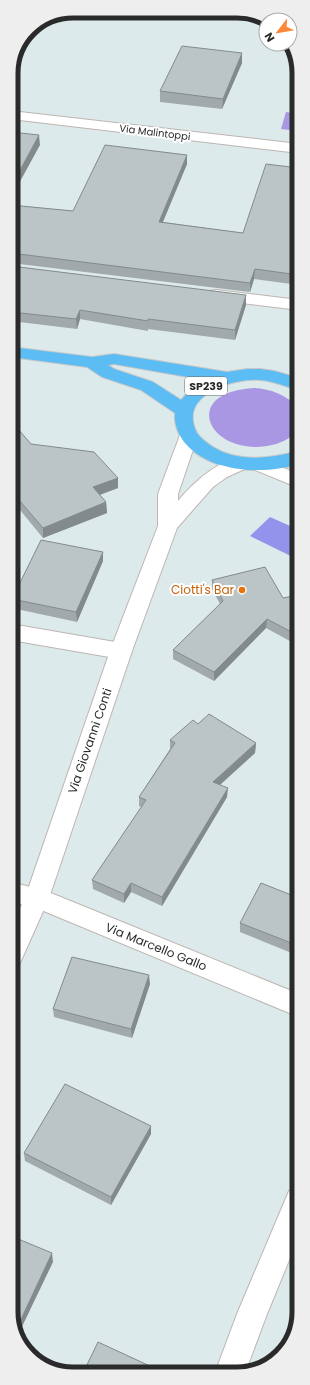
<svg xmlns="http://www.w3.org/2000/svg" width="310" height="1385" viewBox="0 0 310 1385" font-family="Poppins,sans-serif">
	<rect width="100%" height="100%" fill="#dceaec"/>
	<path fill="#aa97e4" d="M286 112 299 114V131L281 129Z
		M254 388C271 389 287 395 298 408L299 428C291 439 280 444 267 446 207 455 180 392 254 388Z"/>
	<path fill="#9393ec" d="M270 517 299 530V560L250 536Z"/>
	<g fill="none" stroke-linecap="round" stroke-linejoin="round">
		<defs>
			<path id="minor" d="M11 111 299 144V153L11 119Z
				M216 290 299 300V310L210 299 208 295 210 291Z
				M260 459 299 474V488L253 469 250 465 253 461Z
				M11 624 121 643 129 645 132 651 129 657 121 659 11 640Z
				M11 882 46 891 299 994V1017L34 907 11 902Z
				M299 1187V1236L267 1314 245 1373H215L237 1314 289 1191Z"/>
			<path id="secondary" d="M189 429 196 431 198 435 178 494V501C192 484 225 452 249 459L252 463 249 467 227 477 213 487 177 528 132 651 49 898 20 963 11 966V927L25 898 110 651 158 526V494L180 435 182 431Z"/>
			<path id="primary" d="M11 347 92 357 114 354 227 372 247 369H260L274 371 299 378V390C286 387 274 381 260 380 233 378 177 395 197 433 201 439 207 443 213 447 239 463 271 458 299 451V464C263 475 210 473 184 442 178 434 174 423 175 413L141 390 102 377 87 367 11 357ZM114 364 205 380 192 388 181 400 153 382 114 369 108 365Z"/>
		</defs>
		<use href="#minor" stroke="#beb5b0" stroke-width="2"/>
		<use href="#secondary" stroke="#beb5b0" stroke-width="2"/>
		<use href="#primary" stroke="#c8c8c8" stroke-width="2"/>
		<use href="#minor" fill="#fff" fill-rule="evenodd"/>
		<use href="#secondary" fill="#fff" fill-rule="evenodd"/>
		<use href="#primary" fill="#5bbdf3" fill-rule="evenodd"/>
	</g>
	<path fill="#a1a9ac" d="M242 63 222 109 160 102V91Z
		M187 155V164L163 222 243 233 299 168V285L254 279 250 292 11 263V205L73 211Z
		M11 266 246 305 235 340 148 329V331L80 319 77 329 11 321Z
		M11 421 31 444 118 478V488L100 495 106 502 107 513 43 538 20 510 11 513Z
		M103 552V561L77 622 12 608V599Z
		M212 580 283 598 299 595V646L266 628 214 681 173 659V650L220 604 212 589Z
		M198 724 256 743 255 753 220 785 227 797 162 906 131 892 124 903 93 889 92 880 142 807 139 806V797L170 749V740Z
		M299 898V956L240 932V923Z
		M150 984 132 1038 54 1017 53 1009Z
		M151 1126V1134L111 1205 25 1161 24 1153Z"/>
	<path fill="#838a8c" d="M242 53V63L222 109 223 99Z
		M39 135 40 145 11 198V187Z
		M187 155V164L159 231V222Z
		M255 269 254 279 250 292V283Z
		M246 295V305L235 340V330Z
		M80 310V319L77 329 76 319Z
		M118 478V488L93 497V487Z
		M19 500 20 510 11 513V503Z
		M106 502 107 513 43 538V528Z
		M103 552V561L77 622 76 612Z
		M267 619 266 628 214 681V672Z
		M17 732 18 741 11 761V748Z
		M256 743 255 753 213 791V782Z
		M228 788 227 797 162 906V897Z
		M131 883V892L124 903V894Z
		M149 975 150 984 132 1038 131 1029Z
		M151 1126V1134L111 1205V1197Z
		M52 1253 53 1262 18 1335 16 1330Z"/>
	<path fill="#bbc5c8" stroke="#838a8c" d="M182 46 242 53 223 99 160 91Z
		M11 132 39 135 11 187Z
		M105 145 187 155 159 222 243 233 266 164 299 168V275L255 269 250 283 11 253V205L73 211Z
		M11 266 246 295 235 330 148 319V321L80 310 76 319 11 312Z
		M11 421 31 444 94 452 118 478 93 487 106 502 43 528 19 500 11 503Z
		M41 540 103 552 76 612 12 599Z
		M265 567 283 598 299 595V636L267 619 214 672 173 650 223 601 212 580Z
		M209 714 256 743 213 782 228 788 162 897 131 883 124 894 92 880 146 800 139 797 175 743 170 740 193 720 198 724Z
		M11 731 17 732 11 748Z
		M261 883 299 898V946L240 923Z
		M72 957 149 975 131 1029 53 1009Z
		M65 1084 151 1126 111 1197 24 1153Z
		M11 1236 52 1253 16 1330 12 1320Z
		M98 1342 165 1373H83Z"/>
	<circle fill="#e8710a" stroke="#fff" stroke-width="1.5" cx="242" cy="590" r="4"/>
	<g text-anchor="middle" stroke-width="4" stroke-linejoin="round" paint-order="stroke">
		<g font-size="10" fill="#2a2a2a" stroke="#fff">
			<text transform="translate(155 132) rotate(7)" y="4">Via Malintoppi</text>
		</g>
		<rect fill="#fff" stroke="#6a6a6a" stroke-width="1" x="185" y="377" width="42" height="18" rx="3"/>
		<g font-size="11" font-weight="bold" fill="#2a2a2a">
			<text x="206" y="390">SP239</text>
		</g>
		<g font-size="12" fill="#c56008" stroke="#fff" text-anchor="end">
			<text x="234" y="594">Ciotti's Bar</text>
		</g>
		<g font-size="12" fill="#2a2a2a" stroke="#fff">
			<text transform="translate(90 741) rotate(-71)" y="4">Via Giovanni Conti</text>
			<text transform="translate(156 947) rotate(22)" y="4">Via Marcello Gallo</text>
		</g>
	</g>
	<path d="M0 0H310V1385H0ZM73 18H237A55 55 0 0 1 292 73V1312A55 55 0 0 1 237 1367H73A55 55 0 0 1 18 1312V73A55 55 0 0 1 73 18Z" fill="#eee" fill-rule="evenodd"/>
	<path fill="none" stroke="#2a2a2a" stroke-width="5" d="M73 18H237A55 55 0 0 1 292 73V1312A55 55 0 0 1 237 1367H73A55 55 0 0 1 18 1312V73A55 55 0 0 1 73 18Z"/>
	<g transform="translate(278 32) rotate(239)"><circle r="19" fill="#ffffff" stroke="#aaaaaa"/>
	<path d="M0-3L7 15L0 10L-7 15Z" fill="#fd8739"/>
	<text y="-6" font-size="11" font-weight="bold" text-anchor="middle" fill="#2a2a2a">N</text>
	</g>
</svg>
